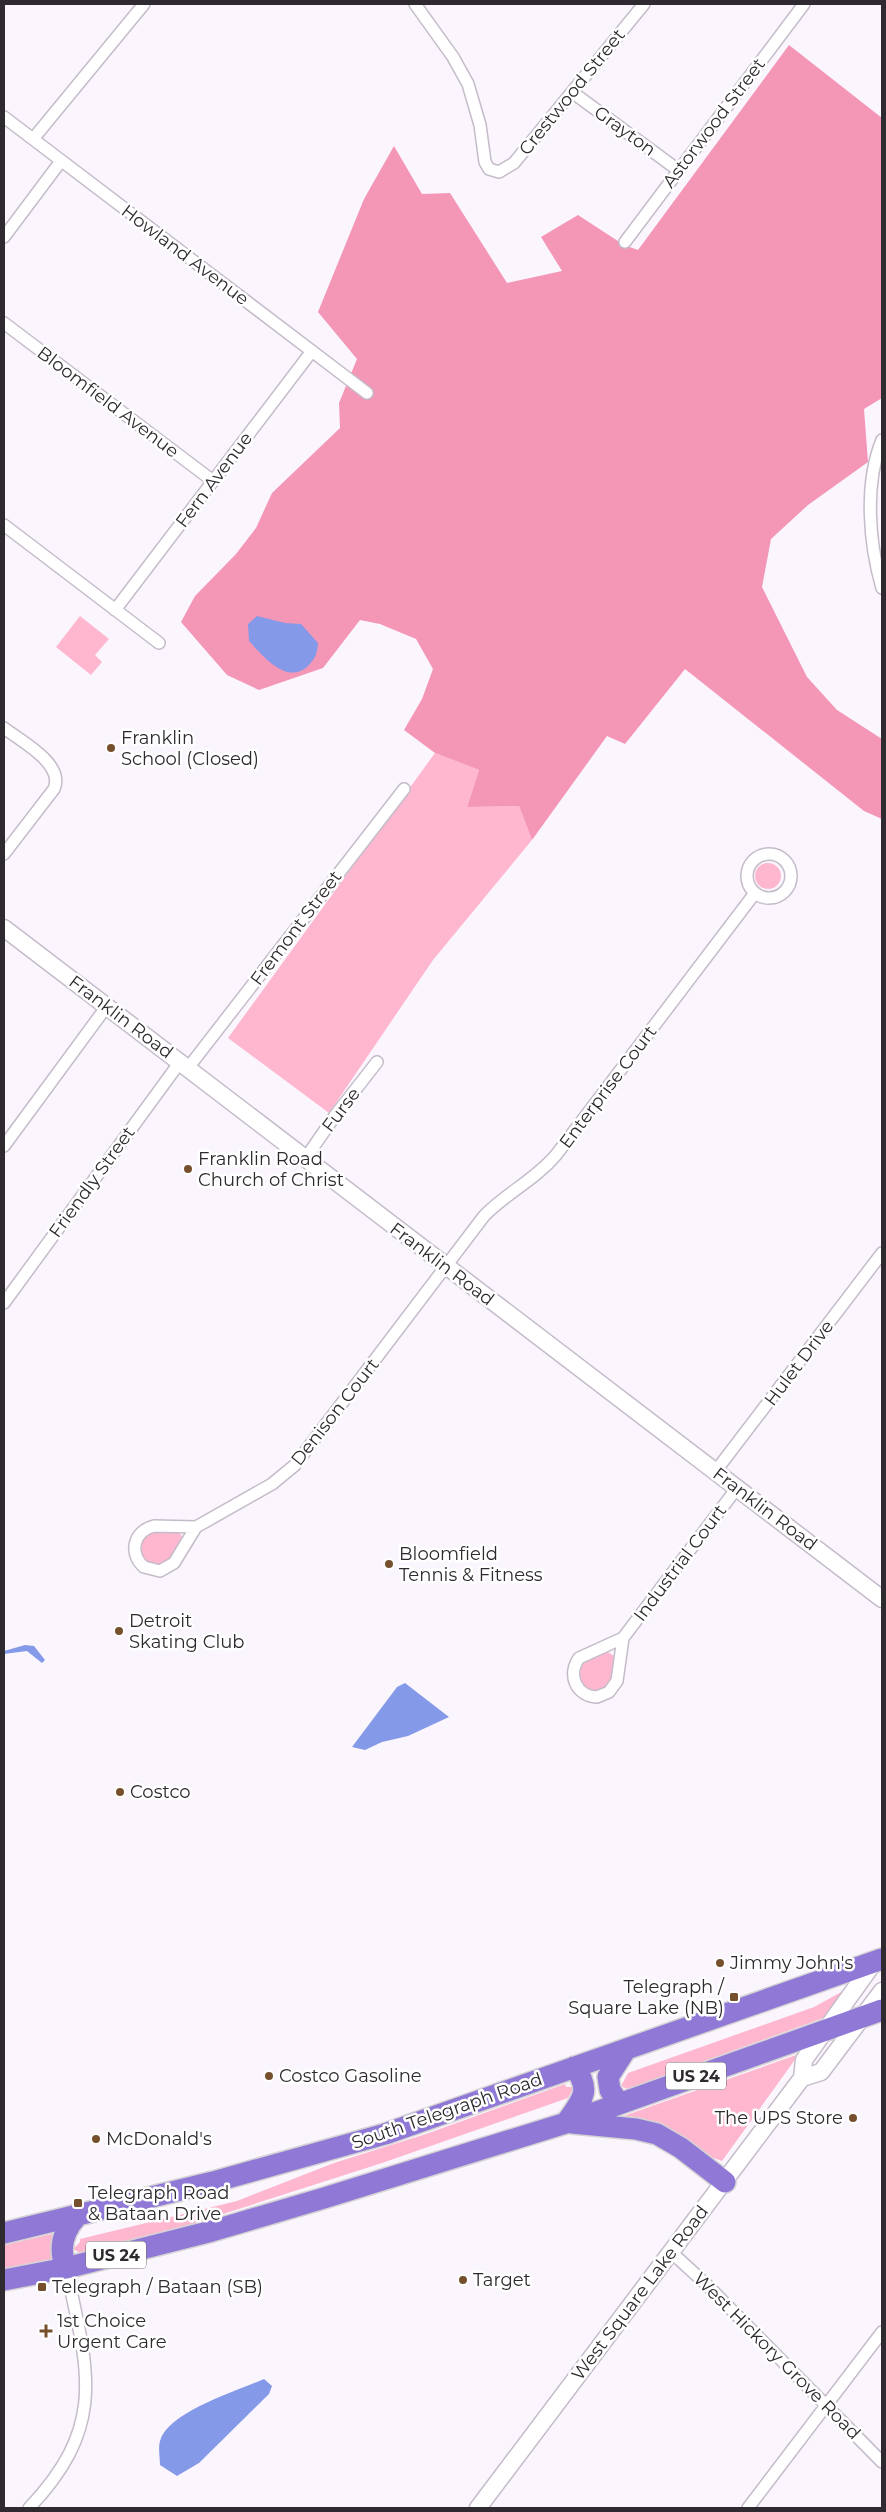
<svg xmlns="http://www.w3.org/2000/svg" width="886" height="2512" viewBox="0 0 886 2512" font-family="Montserrat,sans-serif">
	<rect width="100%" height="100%" fill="#fbf5fe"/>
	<path fill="#feb7ce" d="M80 616 109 639 95 655 102 662 91 675 56 647Z
		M435 753 479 770 467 807 519 806 532 840 433 960 329 1113 228 1038Z
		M755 876a13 13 0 1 1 26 0a13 13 0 1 1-26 0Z
		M154 1531 179 1533 182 1536 170 1560 161 1565 147 1562 141 1554 142 1540Z
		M608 1652 614 1656C612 1664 615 1675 610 1682 596 1704 566 1679 583 1662 589 1656 601 1655 608 1652Z
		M845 1990 826 2017 627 2089 621 2086 628 2073 814 2007Z
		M799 2054 722 2161 714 2158 712 2160 618 2118Z
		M565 2084 566 2087H574L568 2098 382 2163 192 2224 146 2238 82 2254 73 2249 80 2242V2239L237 2201 334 2163 426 2134Z
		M52 2234 54 2260 4 2271V2245Z"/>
	<path fill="#f496b6" d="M789 45 882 118V398L864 409 868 462 808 505 771 539 762 587 807 677 837 710 882 739V819L864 811 685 669 625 744 607 736 532 840 519 806 467 807 479 770 435 753 404 730 422 699 433 669 416 639 380 624 360 620 323 668 259 690 227 675 181 622 195 596 236 554 256 528 272 493 340 428 339 403 357 359 318 312 364 199 394 146 422 194 450 193 507 283 562 271 541 237 578 215 624 245 638 250Z"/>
	<path fill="#8499e8" d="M257 616 285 623 301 624 318 643C317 655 315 659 307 667 286 685 262 655 249 641L248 624Z
		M25 1645 34 1646 45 1660 42 1663 27 1651 4 1654V1651Z
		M405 1683 449 1717 408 1736 382 1742 365 1750 352 1747 397 1687Z
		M264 2379 272 2386 269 2394 199 2463 177 2476 160 2465C160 2458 158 2448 160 2441 168 2412 237 2391 264 2379Z"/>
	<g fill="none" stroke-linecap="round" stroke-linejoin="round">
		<defs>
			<path id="street" d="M415 4 453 57 468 84 480 125 485 162 489 169 499 172 514 163 644 4
				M572 92 678 170
				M4 117 367 393
				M33 139 144 4
				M4 237 61 161
				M625 242 804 4
				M4 323 213 481
				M882 440C864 484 869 543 882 588
				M4 525 159 643
				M115 610 312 351
				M4 728C21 741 65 764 54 789L4 854
				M747 876a22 22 0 1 1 44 0a22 22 0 1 1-44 0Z
				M188 1068 404 789
				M4 1146 107 1006
				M305 1159 334 1117 377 1062
				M4 1303 180 1062
				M715 1472 882 1253
				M154 1526 196 1527 174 1563 160 1571 144 1567C128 1553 134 1531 154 1526Z
				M196 1527 272 1484 295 1465 484 1216C506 1193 535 1180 556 1155L755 893
				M623 1638 737 1488
				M623 1638 617 1681 609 1692 597 1697C576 1696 567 1675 579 1658Z
				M670 2251 707 2285 882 2462
				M29 2508C108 2425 88 2370 66 2268
				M748 2508 882 2332"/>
			<path id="secondary" d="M4 928 882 1599
				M802 2078 821 2072 882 1991
				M478 2508 802 2078 804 2060 875 1961"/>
			<path id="highway" d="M619 2104 610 2090 608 2077 626 2049
				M566 2123C581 2101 593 2091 574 2067
				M572 2123 636 2129 657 2134 681 2148 725 2182
				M4 2233 213 2182 385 2134 882 1959
				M66 2268C58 2248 63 2231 77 2216
				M4 2280 66 2268 212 2231 324 2198 566 2123 882 2010"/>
		</defs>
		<use href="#street" stroke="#c5bcca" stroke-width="14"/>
		<use href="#secondary" stroke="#c5bcca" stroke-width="19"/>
		<use href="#highway" stroke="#d5d4d5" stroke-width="24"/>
		<use href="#street" stroke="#fff" stroke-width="11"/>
		<use href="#secondary" stroke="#fff" stroke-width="16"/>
		<use href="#highway" stroke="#8f78d6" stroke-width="21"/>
	</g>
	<g fill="#76502c" stroke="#fff" stroke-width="2">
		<circle cx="111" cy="748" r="5"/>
		<circle cx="188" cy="1169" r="5"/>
		<circle cx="389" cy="1564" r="5"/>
		<circle cx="119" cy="1631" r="5"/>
		<circle cx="120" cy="1792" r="5"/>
		<circle cx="720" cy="1963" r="5"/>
		<rect x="729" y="1992" width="10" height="10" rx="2.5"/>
		<circle cx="269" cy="2076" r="5"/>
		<circle cx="853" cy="2118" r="5"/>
		<circle cx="96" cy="2139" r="5"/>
		<rect x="73" y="2198" width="10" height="10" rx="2.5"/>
		<circle cx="463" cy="2280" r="5"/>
		<rect x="37" y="2282" width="10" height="10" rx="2.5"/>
		<path d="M43.5 2323.5h5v5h5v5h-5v5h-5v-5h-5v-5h5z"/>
	</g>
	<g text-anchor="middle" stroke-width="5" stroke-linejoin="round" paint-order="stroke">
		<g fill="#fff" stroke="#6d6a6d" stroke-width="1">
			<rect x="666" y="2062.5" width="60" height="27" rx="4"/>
			<rect x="86" y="2241.5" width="60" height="27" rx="4"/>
		</g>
		<g font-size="16" font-weight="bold" fill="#2e2a2f">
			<text x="696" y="2082">US 24</text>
			<text x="116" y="2261">US 24</text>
		</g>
		<g font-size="18" fill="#2e2a2f" stroke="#fff">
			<text transform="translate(572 92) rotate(-51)" y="6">Crestwood Street</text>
			<text transform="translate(714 123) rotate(-53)" y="6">Astorwood Street</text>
			<text transform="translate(625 131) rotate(36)" y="6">Grayton</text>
			<text transform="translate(185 255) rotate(37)" y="6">Howland Avenue</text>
			<text transform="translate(108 402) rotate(37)" y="6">Bloomfield Avenue</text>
			<text transform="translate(214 480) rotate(-53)" y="6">Fern Avenue</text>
			<text transform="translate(296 928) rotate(-53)" y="6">Fremont Street</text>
			<text transform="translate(121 1017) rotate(37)" y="6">Franklin Road</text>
			<text transform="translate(608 1087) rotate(-53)" y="6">Enterprise Court</text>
			<text transform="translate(341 1110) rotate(-53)" y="6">Furse</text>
			<text transform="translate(92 1182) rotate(-54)" y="6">Friendly Street</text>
			<text transform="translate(442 1264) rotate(37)" y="6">Franklin Road</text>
			<text transform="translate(799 1363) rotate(-53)" y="6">Hulet Drive</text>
			<text transform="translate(335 1412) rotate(-52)" y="6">Denison Court</text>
			<text transform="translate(765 1509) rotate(37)" y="6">Franklin Road</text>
			<text transform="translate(680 1563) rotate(-53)" y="6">Industrial Court</text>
			<text transform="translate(447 2111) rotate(-19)" y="6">South Telegraph Road</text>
			<text transform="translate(640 2293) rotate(-53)" y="6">West Square Lake Road</text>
			<text transform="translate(777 2356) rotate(45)" y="6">West Hickory Grove Road</text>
		</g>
		<g font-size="18" fill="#2e2a2f" stroke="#fff" text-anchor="start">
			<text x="121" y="744">Franklin<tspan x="121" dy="21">School (Closed)</tspan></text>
			<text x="198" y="1165">Franklin Road<tspan x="198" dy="21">Church of Christ</tspan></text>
			<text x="399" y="1560">Bloomfield<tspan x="399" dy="21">Tennis &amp; Fitness</tspan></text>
			<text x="129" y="1627">Detroit<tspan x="129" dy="21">Skating Club</tspan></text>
			<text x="130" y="1798">Costco</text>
			<text x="730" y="1969">Jimmy John's</text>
			<text x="724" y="1993" text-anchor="end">Telegraph /<tspan x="724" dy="21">Square Lake (NB)</tspan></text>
			<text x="279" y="2082">Costco Gasoline</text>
			<text x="843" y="2124" text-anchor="end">The UPS Store</text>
			<text x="106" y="2145">McDonald's</text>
			<text x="88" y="2199">Telegraph Road<tspan x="88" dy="21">&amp; Bataan Drive</tspan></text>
			<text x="473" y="2286">Target</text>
			<text x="52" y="2293">Telegraph / Bataan (SB)</text>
			<text x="57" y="2327">1st Choice<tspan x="57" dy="21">Urgent Care</tspan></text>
		</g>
	</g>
	<rect width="886" height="2512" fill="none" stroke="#2e2a2f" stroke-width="10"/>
</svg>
